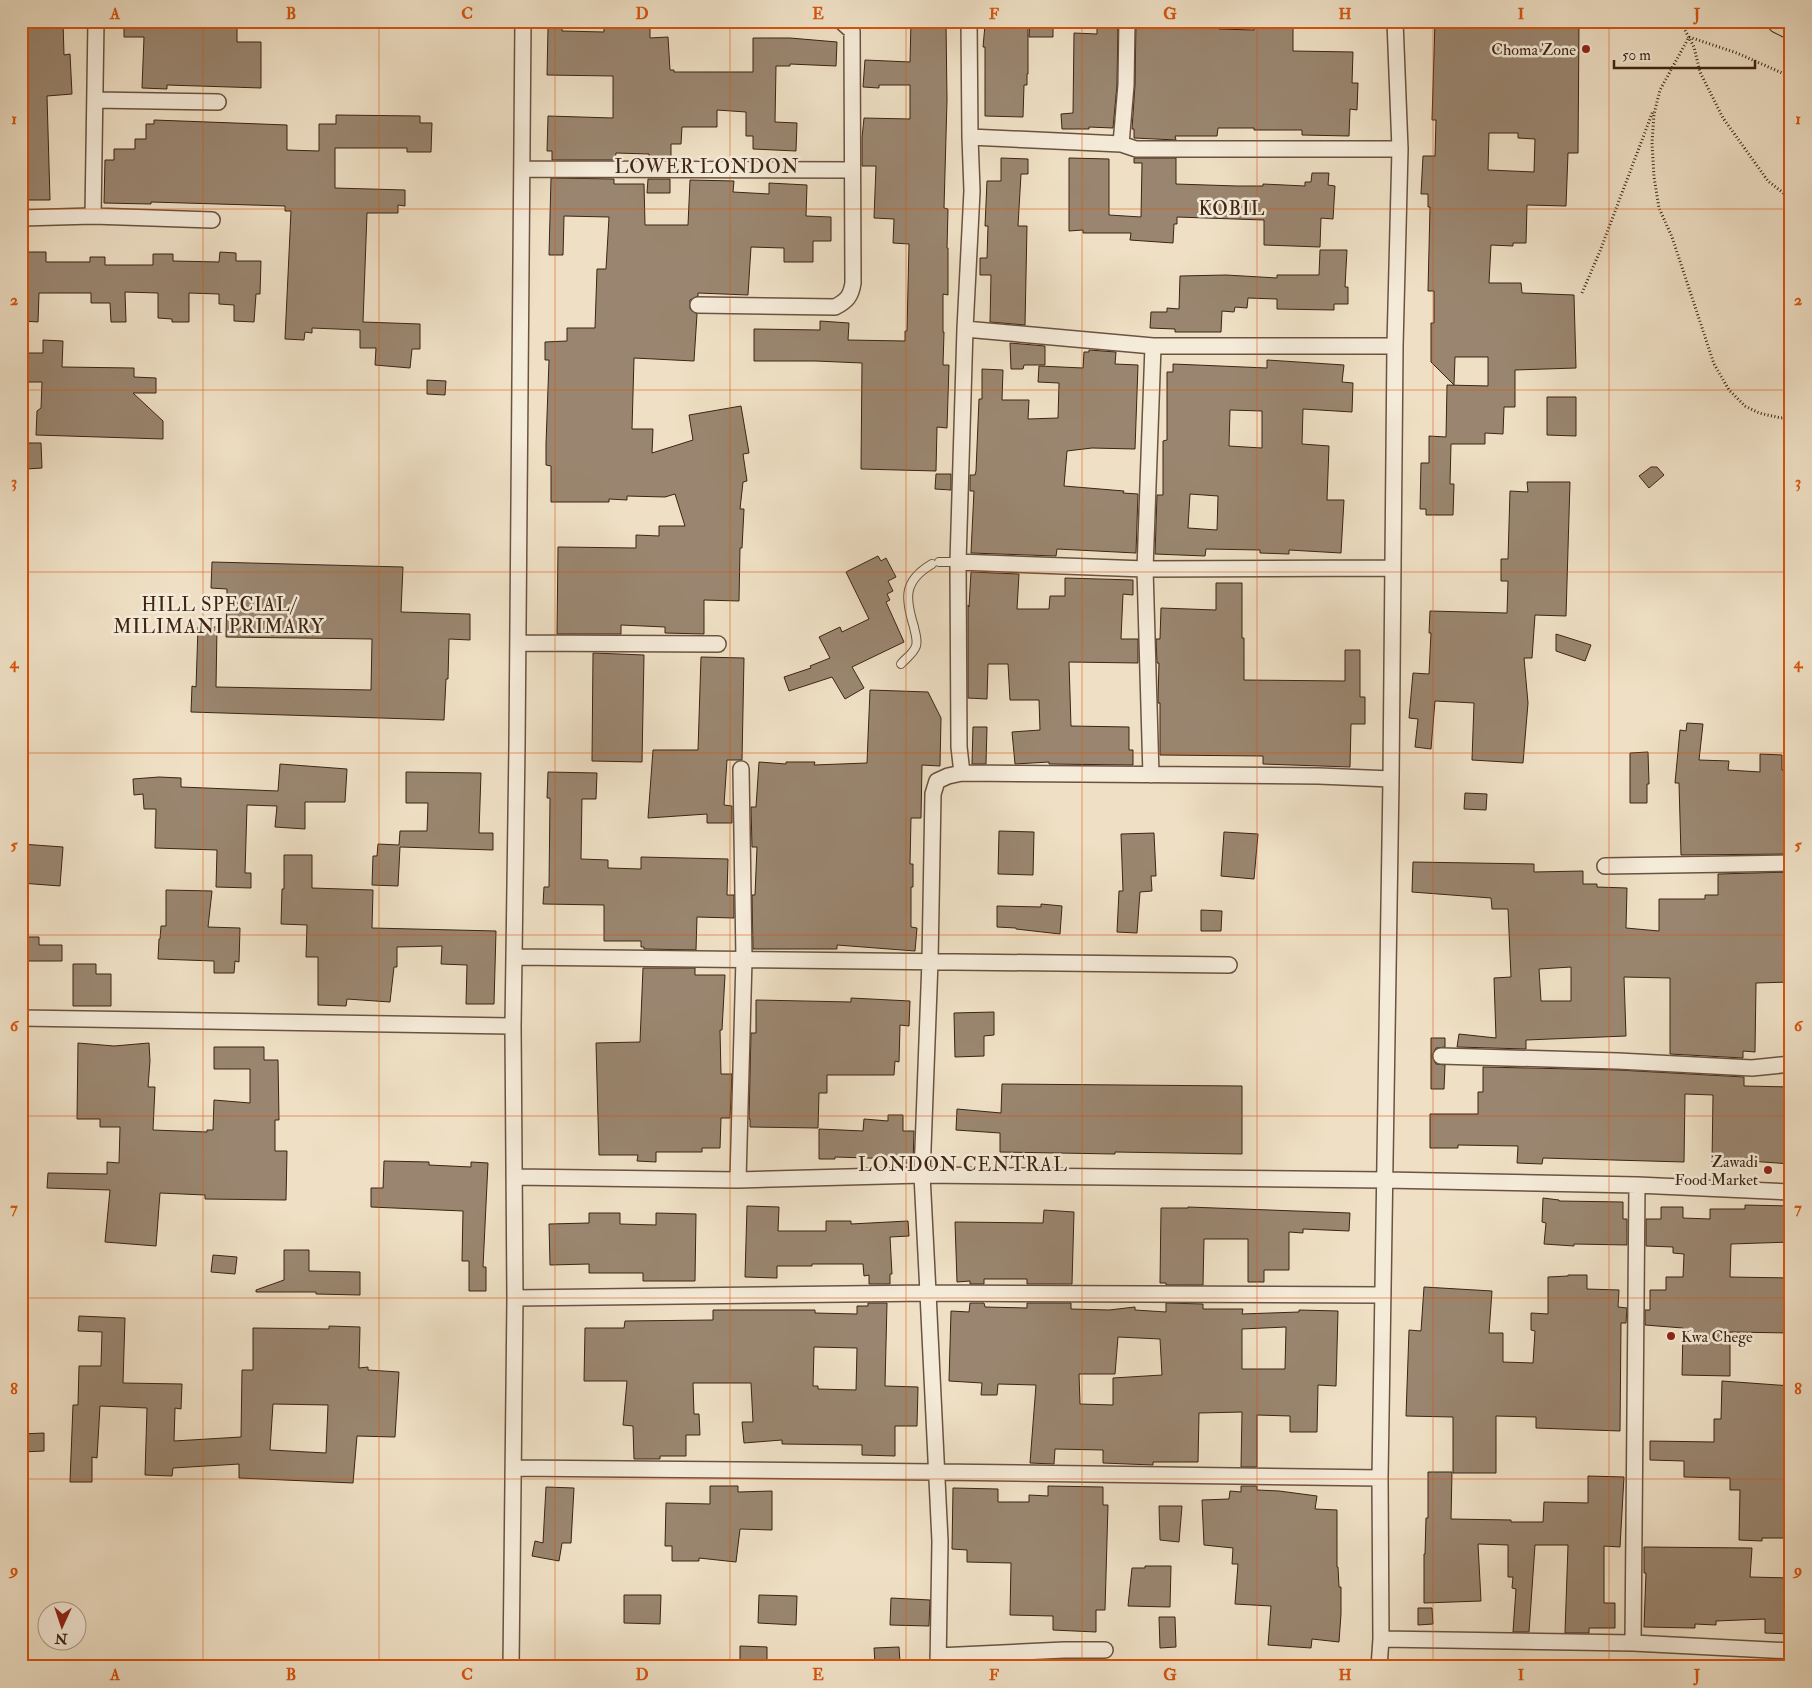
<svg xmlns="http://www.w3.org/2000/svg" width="1812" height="1688" viewBox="0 0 1812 1688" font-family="'IM FELL Double Pica',serif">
	<rect width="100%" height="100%" fill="#efe0c5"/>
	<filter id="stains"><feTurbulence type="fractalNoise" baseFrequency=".004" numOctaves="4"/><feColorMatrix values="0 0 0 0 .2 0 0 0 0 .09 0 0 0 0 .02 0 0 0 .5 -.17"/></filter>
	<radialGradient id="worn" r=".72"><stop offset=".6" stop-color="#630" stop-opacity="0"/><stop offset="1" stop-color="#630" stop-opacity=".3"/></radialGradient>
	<path fill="#9a8670" stroke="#3d2413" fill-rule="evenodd" d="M21 21H63L64 55 70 54 72 94 47 96 50 200H21Z
		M124 21H237V42H261V88L167 85V89L142 88 144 37H124Z
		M1030 21H1053V37H1029Z
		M1097 21H1118L1117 85 1113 128 1089 127V129H1062L1061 114 1073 113 1074 33 1097 34Z
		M1136 21H1206V26L1219 27V29L1254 30V21H1293V51L1353 52 1352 83H1358L1357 110 1350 109 1349 136 1302 135V130H1254V128H1218L1217 136H1175L1176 140 1134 138V129H1132L1135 85Z
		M1435 21H1579L1578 153H1568L1566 206 1527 205 1526 243H1513V246L1491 245 1489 283H1521L1522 293 1574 295 1576 368 1515 370V407H1504L1503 434 1485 433V444H1451L1450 484H1454L1453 515H1426V509H1420L1421 463H1429V436L1446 437 1447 385 1488 386V357H1455L1454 385 1431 362V323H1434V291H1428L1430 207H1428V194H1421L1423 156H1435L1436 120H1432ZM1489 133H1518V138L1535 139 1534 172 1488 170Z
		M911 22 946 23 947 100 944 208 948 209 947 248H948V295L943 294V332H944L943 365H949L947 428 937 427 936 471 861 469 862 363 816 361H754V329L820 330V321L849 323 848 340 905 341V331H907L909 244 893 243 894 219 874 218 876 166H862V138L864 118 910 119V85H879V88L863 87 865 60 910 62Z
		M604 24 650 26V38L668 37 670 70H674V72H753V38H790L837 42 836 66 790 64V66H776L775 122 797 123 796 151 753 149V136H746V112L717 110V127H682L681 144H671V160H649V154L616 153 615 160H552V151H547L548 116 613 118V76L547 75 548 28H562V31L604 32Z
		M985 25 1028 26V74H1027V85H1024L1023 117 985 116V47H983Z
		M336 115 420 116V123H432L431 152H407V148H335V188L405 190V206L398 205V213H367L363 322 420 324V349H412L410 368 375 365 376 348H360V330L312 328V333L305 332 304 340 285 339 291 211H285V206L151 202V204L104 203 105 160H114V149H135V139H146V124H154V120L287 125V150L319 151V124H336Z
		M1001 158 1028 159V174H1021L1018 226H1027L1025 325 990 322 991 275H980V258H987L988 226H985L987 181H1001Z
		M1069 158 1109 159V215L1141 217 1142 163H1134V158H1176V184L1237 186H1263V184L1305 186V182H1311L1312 173H1329L1328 185 1335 186 1333 219 1321 218 1320 247 1264 245V220L1177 217V224H1174L1173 243 1130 240 1131 233H1083V230L1069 231Z
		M551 178 614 179V184H644L645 225H688L690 180 734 181 733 192 769 194V183L807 185 806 216 831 217V241H813V262H784V248L751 247 748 295 698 293V296L690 300V309L697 314 694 361 634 358 632 429H653L652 453 693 440 689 415 741 406 749 453 743 454 747 481 743 482 740 509H744L742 548H740L739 601 704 600V634L665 633V627L621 625V634H557L558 547 636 548V535L659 536V526H685L675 494 665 497 627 496V500L609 499V502H551V466L546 465V444L549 360H545V342L567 341V328H595L597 269H606L609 217 564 216 563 255H549Z
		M648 179H670V193H647Z
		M1320 250H1347L1345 287H1348V304H1334V310L1277 309V299L1248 298 1247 308 1235 307 1234 312 1222 311 1221 332H1175V329L1150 328 1151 312H1167V308L1179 309 1180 276 1226 275 1277 278V275H1319Z
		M24 252H46V262H90V257H105V265H153V254H173V261L219 262 220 252 236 253V261H261L260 294H256L254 322 234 321V305L219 304V294L189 293V322H172V319L158 318V293L125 292 126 322H111L110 303H91V293H39L38 322 23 321Z
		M43 340 63 341 62 367 134 368V377L156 378V393H133L163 421V439L36 435 37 411 41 408 42 382H21V353H43Z
		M1010 343 1045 346V365H1024L1023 369H1011Z
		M1089 350 1116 352 1115 364 1138 365 1135 449 1092 448 1067 451 1064 486 1124 491 1123 493 1138 494 1136 553 1057 549 1056 556 971 553 974 491H970V475H975L976 471 979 399H982V369L1003 370 1002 400H1029L1028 419 1058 418 1059 383 1038 382 1039 366 1083 368 1084 352H1089Z
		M1267 360 1344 365 1342 382 1353 383 1352 412 1303 409 1302 444 1329 446 1327 500H1344L1341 553 1289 550V554L1260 553V550L1206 549 1205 556 1155 554 1157 495H1163V441L1167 440V372H1173V364L1267 368ZM1230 410 1262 411V448L1229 446ZM1190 494 1218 496 1217 530 1188 528Z
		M427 380 446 381 445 395 427 394Z
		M1547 397H1576V436L1547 435Z
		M25 443H41L42 468 26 469Z
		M1651 467H1657L1664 475 1649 488 1639 476Z
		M936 474H951V490L935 489Z
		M1527 482H1570L1566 616 1535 615 1532 658H1524L1528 703 1523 763 1472 760 1474 703 1435 701 1431 749 1415 747 1418 719 1409 718 1413 673 1429 674 1431 633H1429L1430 611 1507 613 1508 581H1501V559H1508L1510 491 1528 492Z
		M878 556 881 561 886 558 896 577 888 581 893 591 887 594 890 600 886 602 904 642 852 667 864 688 845 699 832 677 789 691 784 677 811 668 810 666 830 658 819 637 840 627 842 632 869 619 846 572Z
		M212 562 403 567 401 612 470 614V640L449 639 448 679H446L444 720 191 712 192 686 196 687 198 627H217L216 687 371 690 372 639 226 637 227 589 211 588Z
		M971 572 1019 574 1017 609H1049L1050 596H1065V578L1133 580V595L1123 594 1121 639H1138V663L1069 662 1071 726 1129 727V750H1133V765L1049 764V762L1015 764 1012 732 1040 730 1039 700H1010L1008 664H988L987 699 968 698V605L969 607Z
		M1216 583H1242V638H1244V680L1345 681V650H1360V697H1365V724H1351L1350 767 1263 764V756L1160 755V703H1158V698L1159 663H1157L1156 639H1160L1161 608 1216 610Z
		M1556 634 1591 645 1585 661 1556 651Z
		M593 653 644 655 642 762 592 761Z
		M701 657 744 658 742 760H727L724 805 732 806V823H707V814L648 818 653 750H698Z
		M870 690 928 692 941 718 940 766 922 765 921 818H911L910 864H913V887H911V927L917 928 915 951 837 945V949H753L752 895H755L757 847H752L751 807H756L759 762 786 764V762H815L814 765 867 763Z
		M1687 723 1703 724 1699 760 1729 761 1728 770 1760 772V754L1782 755V770L1791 771V854L1681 855 1679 783H1675L1680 730 1686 731Z
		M973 727H987L986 764H972Z
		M1648 752 1649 784H1647V803H1630V753Z
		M280 764 347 769 345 802H305V829L275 827 277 806 247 805 245 873H251V888L216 887 217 850 155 848 156 809H144L143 794 134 795 133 779 159 777 181 778V787L278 791Z
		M406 772 481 773 479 833H493V850L400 847 398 886 372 885 373 856H377L378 844 399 845 400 831H427L428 803H406Z
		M548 772 597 773 596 799H582L581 859 608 860V868L641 869V857L728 859 727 895H734V918L697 917 696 950 644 949V947H641V941H604V905L543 904 544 887H549L550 798H547Z
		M1465 793 1487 794 1486 810 1464 809Z
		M999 831 1034 832 1033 875 998 874Z
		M1224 832 1258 834 1254 879 1221 876Z
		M1154 833 1156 876H1151L1152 891 1140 892 1137 933 1117 932 1119 891H1123L1121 834Z
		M21 844 63 847 60 886 21 883Z
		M284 855H312V888L373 890 372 928 496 931 494 1004H466L467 965 441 964 442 946 397 947V967H394L390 1002 347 999 346 1006 318 1005V957H306L307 925 281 924 282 889H284Z
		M1413 862 1534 864V872L1583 871V884H1597V887L1627 888 1626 928 1659 931V899H1705V895H1718V874L1791 872V982L1756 983 1755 1052 1743 1051V1058L1670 1054V978L1624 977 1626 1036 1526 1040V1049L1457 1047 1459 1034 1496 1038 1494 978 1511 977 1508 909H1492L1491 898 1412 892ZM1571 967V1001H1541L1539 969Z
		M166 890 212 891 208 927 240 928 239 962 235 961 234 973H214V961L158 959 159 939H160L161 926H166Z
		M1041 904 1062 906 1060 934 1016 929V928L997 927V906L1041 907Z
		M1201 910 1222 911 1221 931H1201Z
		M21 937H39V945H62V961H21Z
		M73 964H96V974H111V1006H73Z
		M643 968H695V975H725L722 1030H720L721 1074H732L730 1118H721L720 1148H702V1152H656V1162L637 1161 638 1155H599L596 1043 640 1042Z
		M851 998 910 1001 909 1026 900 1025 899 1062 895 1061 894 1075H827V1093H819L818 1128 750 1127V1119H749L751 1033H756V1000L851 1002Z
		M994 1012V1035L984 1036V1056L955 1057 954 1013Z
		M1431 1038H1445V1047L1436 1048 1432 1056 1436 1064 1445 1065 1444 1089H1431Z
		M78 1043 114 1046 149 1043 150 1061 148 1087H155L153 1130 207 1132V1130H213L214 1100 250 1103V1069H214V1047H264V1060H278L279 1120H275V1151H287L286 1200 205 1199V1195L160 1193 156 1246 105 1242 110 1190 47 1188 48 1173 107 1174V1162L119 1163 120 1127H100V1119H77Z
		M1483 1067 1618 1070 1744 1077V1086L1791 1087V1164L1735 1160 1734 1163 1712 1162 1713 1095 1685 1094 1684 1162 1543 1158 1542 1164 1517 1163 1518 1146 1458 1145V1148H1430V1114H1478V1092H1483Z
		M1002 1084 1242 1086V1154L1115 1152V1154L1000 1152V1133L956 1130 957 1109 1001 1113Z
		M888 1115H903V1131H914L913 1163H899V1159L835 1157V1159H819V1129L863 1131 864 1119 888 1121Z
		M384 1161 429 1162V1165L471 1167V1162L488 1163 483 1267H486V1291H469V1261H462L463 1211 371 1207V1188H383Z
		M1543 1198 1559 1200V1201L1623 1202V1219H1627V1245L1574 1244V1246L1544 1244 1546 1223 1542 1222Z
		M1745 1205 1791 1206V1242L1731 1244 1730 1277 1791 1278V1333L1730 1332V1376L1682 1375 1683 1328 1645 1325V1310H1650V1290H1666V1277H1683L1684 1254 1673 1253V1247L1646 1246V1219H1661V1207H1683V1218L1710 1219V1209H1745Z
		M747 1206 779 1207 778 1231H826V1221H851V1224L908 1221 909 1236 890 1237 892 1274H890V1284H869V1275L864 1276 863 1264H812V1266H777V1278L745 1277Z
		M1188 1207 1350 1213 1349 1231 1303 1229V1233L1289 1232V1270H1264V1282H1248V1239H1204L1203 1285H1166V1283H1160L1161 1208H1188Z
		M1044 1210 1074 1212 1072 1284H1027V1279H984V1284H970V1281L957 1282 955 1222 1043 1223Z
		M589 1213H620V1224L656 1225V1213L696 1214 695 1281H643V1273H589V1264L550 1265 549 1224 589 1223Z
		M284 1250H309V1271L360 1272V1295L316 1294V1292H256V1290L284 1280Z
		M213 1255 237 1257 235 1274 211 1272Z
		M1568 1275H1587V1289L1619 1290 1618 1307 1627 1308 1626 1323H1621L1620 1431 1536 1428V1417L1496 1416V1473H1453V1417L1406 1416 1409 1330 1421 1331 1424 1287 1492 1291 1489 1333H1503V1362L1533 1363 1535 1331 1531 1330V1313L1548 1314V1277L1568 1276Z
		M868 1303H887L885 1386 918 1387 917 1426H895V1456L862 1455V1445L782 1444V1440L744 1443 742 1422H753L751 1383H693L694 1414H699L700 1435H686V1456H660V1459H634L633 1426 623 1425 627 1381H584L585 1328H624L625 1321 713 1320V1310H815V1313L857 1314V1306H868ZM814 1347 857 1348 856 1390 818 1389V1386H813Z
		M970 1303H984L985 1307 1027 1308V1303H1071V1309L1109 1310 1135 1307V1310L1166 1312V1303L1203 1304V1309H1243L1242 1314 1299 1312V1310L1338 1311 1336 1386 1318 1385 1317 1432H1290V1416L1257 1415V1467H1241L1242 1412 1199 1413 1198 1462H1153V1465L1103 1463V1450L1055 1449 1054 1464 1030 1463 1036 1385 998 1384 997 1395H981L982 1383 949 1381 951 1311 969 1312ZM1286 1327 1285 1369H1242V1329ZM1118 1337 1160 1339 1162 1375 1113 1378V1405L1080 1404 1079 1374H1115Z
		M79 1316 125 1318 123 1383 182 1384 181 1409 175 1408 174 1441 241 1437 242 1370H253V1328L329 1329V1326L360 1327 359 1368 368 1367V1370L399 1372 395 1437 357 1436 353 1483 239 1478V1464L173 1468 172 1476 145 1475 147 1408 100 1406 97 1458 92 1457V1482H70L73 1405H78L79 1366H101L102 1332 78 1331ZM273 1404 328 1405 326 1453 270 1450Z
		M1722 1381 1791 1386V1448H1789L1791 1538H1762V1541L1739 1540 1740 1490H1730V1478L1684 1477V1461L1650 1460V1441L1714 1442V1419H1721Z
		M44 1433V1451L21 1452V1434Z
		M1428 1472H1452L1451 1519 1511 1520V1522H1543L1544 1502 1588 1503V1476L1624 1477 1620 1547 1604 1546V1603H1615V1628H1589V1633H1565L1568 1545H1535L1529 1632H1513L1516 1589 1512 1588 1513 1577H1508V1545L1478 1544 1481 1601 1424 1603V1554H1425L1426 1518H1428Z
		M710 1486H738V1492L772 1491V1530L740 1529 736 1562 699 1558V1561H672V1546H665L666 1503 710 1504Z
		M1048 1486 1103 1487V1505H1108L1105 1610H1096V1632L1053 1630V1616L1010 1615 1011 1563 967 1562V1550L952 1549 953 1488 998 1489V1502H1029V1495L1048 1496Z
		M1241 1486H1257V1490L1279 1491 1317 1496 1315 1509 1337 1510V1567H1338L1339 1587H1341V1614L1339 1642 1312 1639 1311 1648 1268 1645 1271 1606 1235 1604 1238 1564H1232L1233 1548 1204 1545 1202 1500 1229 1499 1230 1491 1241 1492Z
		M546 1487 574 1488 571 1543H562L559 1561 532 1556 535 1541 543 1543Z
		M1159 1506H1182L1179 1542 1160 1540Z
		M1644 1547 1752 1548 1750 1577 1791 1578V1634L1765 1633V1619L1716 1621V1625L1695 1624V1628L1644 1627 1646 1573H1644Z
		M1145 1566H1171L1170 1607 1128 1606 1132 1568H1145Z
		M624 1595H661L660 1624 624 1623Z
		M759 1595 797 1596 796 1625 758 1623Z
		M891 1598 930 1600 929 1626 890 1625Z
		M1418 1608H1432L1433 1624 1418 1625Z
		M1159 1617H1175L1176 1647 1160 1648Z
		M740 1646 767 1647V1662L740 1661Z
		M899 1647 900 1662 875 1663 874 1648Z"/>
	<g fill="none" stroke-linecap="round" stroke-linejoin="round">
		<defs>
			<path id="service" d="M939 562H958
				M901 664C905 659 914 653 916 646 918 640 915 633 914 627 905 598 903 581 932 564"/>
			<path id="minor" d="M969 21 970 137 972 191 965 329 958 562 959 747 962 773 948 776 937 781 933 794 930 961 922 1175 928 1293 1383 1295
				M95 100 218 102
				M970 137 1121 144 1136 149H1400
				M1121 144 1126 85 1127 21
				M522 169 852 170
				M93 216 212 220
				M21 218 93 216 96 21
				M698 305 835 307C847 301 851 296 853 283L852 31 841 21
				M965 329 1153 346H1395
				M958 562 1145 569 1392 568
				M518 643 718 644
				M962 773 1319 776 1391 779
				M1151 775 1145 569 1153 346
				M1605 866 1791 863
				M515 957 1229 965
				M21 1018 513 1026
				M1441 1056 1618 1061 1752 1068 1791 1064
				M514 1177 738 1180 922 1175 1385 1180 1637 1185 1791 1192
				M738 1180 744 959 741 769
				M515 1298 928 1293 940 1541 938 1667
				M514 1468 936 1472 1380 1478
				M1381 1639 1633 1643 1791 1651
				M1633 1643 1637 1185
				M938 1656 1064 1650H1105
				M511 1667 515 1298 513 1026 517 745 523 21
				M1379 1667 1381 1639 1380 1478 1391 779 1395 346 1400 149 1395 21"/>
			<path id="primary" d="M1779 21 1791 27"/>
		</defs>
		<use href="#service" stroke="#6a5340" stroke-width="10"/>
		<use href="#minor" stroke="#6a5340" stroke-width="18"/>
		<use href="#primary" stroke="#3d2413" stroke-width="26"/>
		<path stroke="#3d2413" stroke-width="3" stroke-dasharray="1 2.5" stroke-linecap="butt" d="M1680 21 1694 47 1700 72 1723 118 1768 181 1791 199
			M1791 77 1737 53 1689 37 1660 90 1654 114 1652 143 1654 177 1659 208 1672 237 1714 364 1729 390 1745 406 1759 413 1781 418 1791 417
			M1582 293 1600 251 1653 111"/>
		<use href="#service" stroke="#f5ebd9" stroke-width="8"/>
		<use href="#minor" stroke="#f5ebd9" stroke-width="15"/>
		<use href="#primary" stroke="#efe0c5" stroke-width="24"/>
	</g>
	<path fill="none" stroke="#d7540d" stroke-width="1" stroke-opacity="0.55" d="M203 21V1667M379 21V1667M555 21V1667M730 21V1667M906 21V1667M1082 21V1667M1257 21V1667M1433 21V1667M1609 21V1667M21 209H1791M21 390H1791M21 572H1791M21 753H1791M21 935H1791M21 1116H1791M21 1298H1791M21 1479H1791"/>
	<g fill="#8f2418" stroke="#f5ebd9" stroke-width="2">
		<circle cx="1586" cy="49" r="5"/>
		<circle cx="1768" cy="1170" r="5"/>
		<circle cx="1671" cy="1336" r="5"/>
	</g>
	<g text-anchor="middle" stroke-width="5" stroke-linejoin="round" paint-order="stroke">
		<g font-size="16" fill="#3d2413" stroke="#f5ebd9" text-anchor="end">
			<text x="1576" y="55">Choma Zone</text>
			<text x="1758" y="1167">Zawadi<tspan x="1758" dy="18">Food Market</tspan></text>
			<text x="1681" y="1342" text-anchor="start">Kwa Chege</text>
		</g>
		<g font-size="19" letter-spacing="1" fill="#3d2413" stroke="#f5ebd9">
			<text x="707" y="173">LOWER LONDON</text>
			<text x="1232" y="215">KOBIL</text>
			<text x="219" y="611">HILL SPECIAL/<tspan x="219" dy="22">MILIMANI PRIMARY</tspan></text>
			<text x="963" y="1171">LONDON CENTRAL</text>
		</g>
	</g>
	<rect width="1812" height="1688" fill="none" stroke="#efe0c5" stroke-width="55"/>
	<g transform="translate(62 1626) rotate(183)"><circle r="24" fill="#f5ebd9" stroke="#ab9b8a"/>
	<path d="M0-4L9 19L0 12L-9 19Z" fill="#8f2418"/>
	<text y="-8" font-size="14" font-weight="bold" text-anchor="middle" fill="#3d2413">N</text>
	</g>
	<path d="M1614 60v8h141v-8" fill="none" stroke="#3d2413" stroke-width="2.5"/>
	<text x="1622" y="60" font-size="15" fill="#3d2413" stroke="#f5ebd9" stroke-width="4" paint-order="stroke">50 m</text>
	<rect x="28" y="28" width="1756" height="1632" fill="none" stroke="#d7540d" stroke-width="2"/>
	<g font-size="16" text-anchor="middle" font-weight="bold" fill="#d7540d">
		<text x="115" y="19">A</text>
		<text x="291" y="19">B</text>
		<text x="467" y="19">C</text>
		<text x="642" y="19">D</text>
		<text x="818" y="19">E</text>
		<text x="994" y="19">F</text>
		<text x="1170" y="19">G</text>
		<text x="1345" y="19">H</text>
		<text x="1521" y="19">I</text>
		<text x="1697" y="19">J</text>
		<text x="14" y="124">1</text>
		<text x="1798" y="124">1</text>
		<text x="14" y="305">2</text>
		<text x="1798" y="305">2</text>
		<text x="14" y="487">3</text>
		<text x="1798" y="487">3</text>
		<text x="14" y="668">4</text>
		<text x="1798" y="668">4</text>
		<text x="14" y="850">5</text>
		<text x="1798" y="850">5</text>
		<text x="14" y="1031">6</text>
		<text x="1798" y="1031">6</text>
		<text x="14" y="1213">7</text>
		<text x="1798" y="1213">7</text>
		<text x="14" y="1394">8</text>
		<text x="1798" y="1394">8</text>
		<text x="14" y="1575">9</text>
		<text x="1798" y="1575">9</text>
		<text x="115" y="1680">A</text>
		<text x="291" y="1680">B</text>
		<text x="467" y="1680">C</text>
		<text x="642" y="1680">D</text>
		<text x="818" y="1680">E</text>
		<text x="994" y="1680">F</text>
		<text x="1170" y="1680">G</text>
		<text x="1345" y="1680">H</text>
		<text x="1521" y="1680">I</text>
		<text x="1697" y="1680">J</text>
	</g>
	<rect width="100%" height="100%" filter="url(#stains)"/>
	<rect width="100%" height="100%" fill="url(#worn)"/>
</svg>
